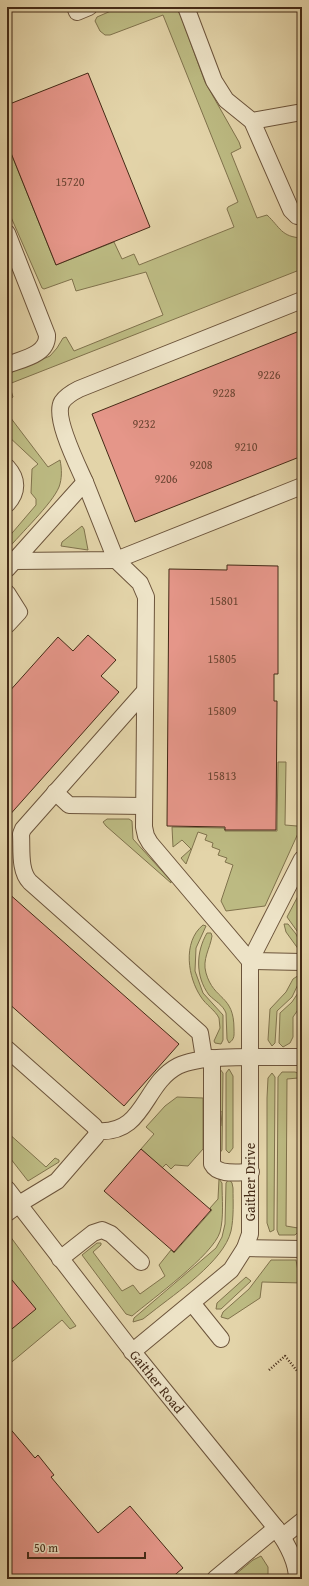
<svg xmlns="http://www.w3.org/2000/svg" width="309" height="1586" viewBox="0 0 309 1586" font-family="'Gentium Book Plus',serif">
	<rect width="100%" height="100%" fill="#e3d4a9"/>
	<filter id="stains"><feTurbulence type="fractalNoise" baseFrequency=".005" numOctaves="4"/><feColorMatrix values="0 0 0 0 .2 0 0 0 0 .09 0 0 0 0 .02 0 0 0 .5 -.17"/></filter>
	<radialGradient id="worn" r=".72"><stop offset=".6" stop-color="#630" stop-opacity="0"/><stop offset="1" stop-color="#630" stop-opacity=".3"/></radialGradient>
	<path fill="#bcba82" stroke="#80724c" d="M120 7H174L180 14 205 82 239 142 241 148 231 153 257 218 267 215C280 227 281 237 302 238V269L9 384 13 397 7 401V374L50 356 57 348 63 338 66 337 74 351 163 315 146 272 76 291 72 279 44 289 42 288 7 208V143L56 265 114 242 122 259 134 254 139 265 234 227 227 209 228 207 238 202 163 15 110 35H105L100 31 95 21 97 17Z
		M7 413 48 467 60 460C62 469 62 479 59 487 52 504 20 534 7 550V539L36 505V499L31 493 32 469 38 464 7 435Z
		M82 526 84 529 88 550 61 546 62 542Z
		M278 762H286L285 825 297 826 300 829 265 906 226 911 221 901 233 865 225 862 227 858 218 855 220 850 212 847 213 843 205 840 207 835 198 832 186 864 181 858 191 849 182 840 173 847 172 827 224 828 225 831H277Z
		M107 819H129L132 821 133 839 171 881V883L106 826 103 822Z
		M298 896H302V902L299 903V920H302V938L287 917Z
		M284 924H288L296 934 302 947 299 950 286 932Z
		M203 925 206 926 196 948 195 971 203 993 223 1015V1040L221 1044 215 1043 214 1041 220 1028 219 1018C215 1010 206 1005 201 997 188 978 182 942 203 925Z
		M207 933H211L212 936C210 949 202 959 206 973 214 1001 234 994 234 1029 234 1035 235 1039 229 1043L227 1039 226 1013C223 1005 215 1001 209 995 195 976 196 952 207 933Z
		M299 975 301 978 292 997 277 1011 275 1043 272 1046 268 1040 270 1009 286 992 293 979Z
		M302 987V1004L293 1017V1037L290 1043 283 1047 279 1043 280 1013 292 1002Z
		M218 1069H220L223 1073 222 1150 219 1154V1127L221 1126 222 1112 220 1111Z
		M229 1069 233 1076V1148L229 1153 226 1150V1073Z
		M282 1072H295L300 1074 298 1078 287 1079 286 1226 298 1228 299 1231 295 1235H279L277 1230 278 1077Z
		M272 1073 275 1077 274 1221V1230L270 1232 267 1223V1098L268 1078Z
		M177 1097 203 1098V1149L188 1166 175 1165 171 1169 166 1164 162 1168 141 1149 154 1134 146 1127 165 1106Z
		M7 1132 46 1167 55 1158 59 1160V1162L28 1181 7 1154Z
		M219 1179 222 1183C222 1199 224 1217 220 1232 213 1255 152 1299 132 1316L126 1314 82 1255 97 1243H101V1245L93 1252 122 1291 133 1285 140 1294 165 1276 159 1265 171 1250 174 1253 212 1210 210 1208 218 1199Z
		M229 1179 232 1183 233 1188C233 1202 234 1217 231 1231 224 1261 176 1293 152 1312L143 1319 133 1322 134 1318 216 1248 222 1237 225 1224 226 1183Z
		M7 1232 76 1326 70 1329 62 1320 7 1366Z
		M271 1260H296L298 1271H302V1283L262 1282 260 1298 228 1319 221 1317 223 1312 249 1289Z
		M246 1277 251 1281 221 1309H216L217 1303Z
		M261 1556 268 1567V1579H230L253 1560Z"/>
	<path fill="#e59689" stroke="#442a16" d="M88 73 150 227 56 265 7 143V105Z
		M302 330V456L135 522 92 414Z
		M227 565 278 566V674H274V701H277L276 830H225V827L167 826 169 569 227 570Z
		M88 635 116 660 101 676 119 692 7 818V694L58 637 73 651Z
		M7 892 179 1044 124 1106 7 1002Z
		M141 1149 211 1210 174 1252 104 1191Z
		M7 1274 36 1309 7 1333Z
		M7 1425 35 1458 38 1455 54 1475 51 1477 98 1533 130 1506 183 1568 170 1579H7Z"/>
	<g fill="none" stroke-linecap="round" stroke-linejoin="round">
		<defs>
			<g id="minor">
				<path d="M75 7 77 12 89 7"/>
				<path d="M186 7 214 81 226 100 252 121 291 210 297 216 302 217"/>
				<path d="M252 121 302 112"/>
				<path d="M7 233 47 335C48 355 22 359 7 365"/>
				<path d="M7 467C18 479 18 492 7 504"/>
				<path d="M85 482C78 466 53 417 62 402 66 396 73 392 79 389L302 300"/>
				<path d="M302 486 116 560 140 583 146 597 144 827 146 836 150 843 250 961 302 962"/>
				<path d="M7 569 85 482 116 560 14 561"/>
				<path d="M7 593 19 612 7 625"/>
				<path d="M145 691 23 829 21 834C22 849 19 871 30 882L200 1033 204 1058"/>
				<path d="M55 792 69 805 144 806"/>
				<path d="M7 1049 94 1126 97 1131"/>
				<path d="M212 1058V1164C218 1176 239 1172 251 1172"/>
				<path id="s1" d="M7 1189 129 1347 276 1528C286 1542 297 1562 297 1579"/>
				<path d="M7 1213 19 1204 57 1181 96 1136 97 1131C145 1135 143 1084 178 1066 204 1053 270 1058 302 1057"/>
				<path d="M245 1248 302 1249"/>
				<path d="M60 1259 93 1233 102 1230 111 1234 141 1262"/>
				<path d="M192 1303 221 1339"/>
				<path d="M132 1352 231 1270 245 1248 250 1234V961L302 859"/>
				<path d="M282 1537 302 1521"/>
				<path d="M215 1579 276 1528"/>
			</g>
		</defs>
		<use href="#minor" stroke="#6c543b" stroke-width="18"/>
		<path stroke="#442a16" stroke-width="2.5" stroke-dasharray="1 2" stroke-linecap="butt" d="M269 1370 285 1356 302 1377"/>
		<use href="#minor" stroke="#ede3c7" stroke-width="16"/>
	</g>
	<g text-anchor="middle" stroke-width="3.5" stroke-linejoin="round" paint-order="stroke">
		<g font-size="12" fill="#6c4533">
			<text x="70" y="186">15720</text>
			<text x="269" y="379">9226</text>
			<text x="224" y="397">9228</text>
			<text x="144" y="428">9232</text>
			<text x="246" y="451">9210</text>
			<text x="201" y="469">9208</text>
			<text x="166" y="483">9206</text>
			<text x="224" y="605">15801</text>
			<text x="222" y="663">15805</text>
			<text x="222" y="715">15809</text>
			<text x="222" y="780">15813</text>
		</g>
		<g font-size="14" fill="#442a16" stroke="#ede3c7">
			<text transform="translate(250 1182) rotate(-90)" y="5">Gaither Drive</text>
			<text dy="5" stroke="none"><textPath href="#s1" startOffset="244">Gaither Road</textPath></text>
		</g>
	</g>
	<rect width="309" height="1586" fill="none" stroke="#e3d4a9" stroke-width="24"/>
	<rect x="8" y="8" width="293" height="1570" fill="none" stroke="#442a16" stroke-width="2"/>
	<rect x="12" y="12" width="285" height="1562" fill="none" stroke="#442a16"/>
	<path d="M28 1552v6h117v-6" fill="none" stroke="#442a16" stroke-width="2"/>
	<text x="34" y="1552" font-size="12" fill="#442a16" stroke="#ede3c7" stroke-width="3" paint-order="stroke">50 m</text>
	<rect width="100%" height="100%" filter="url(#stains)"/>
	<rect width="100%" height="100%" fill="url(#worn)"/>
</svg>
